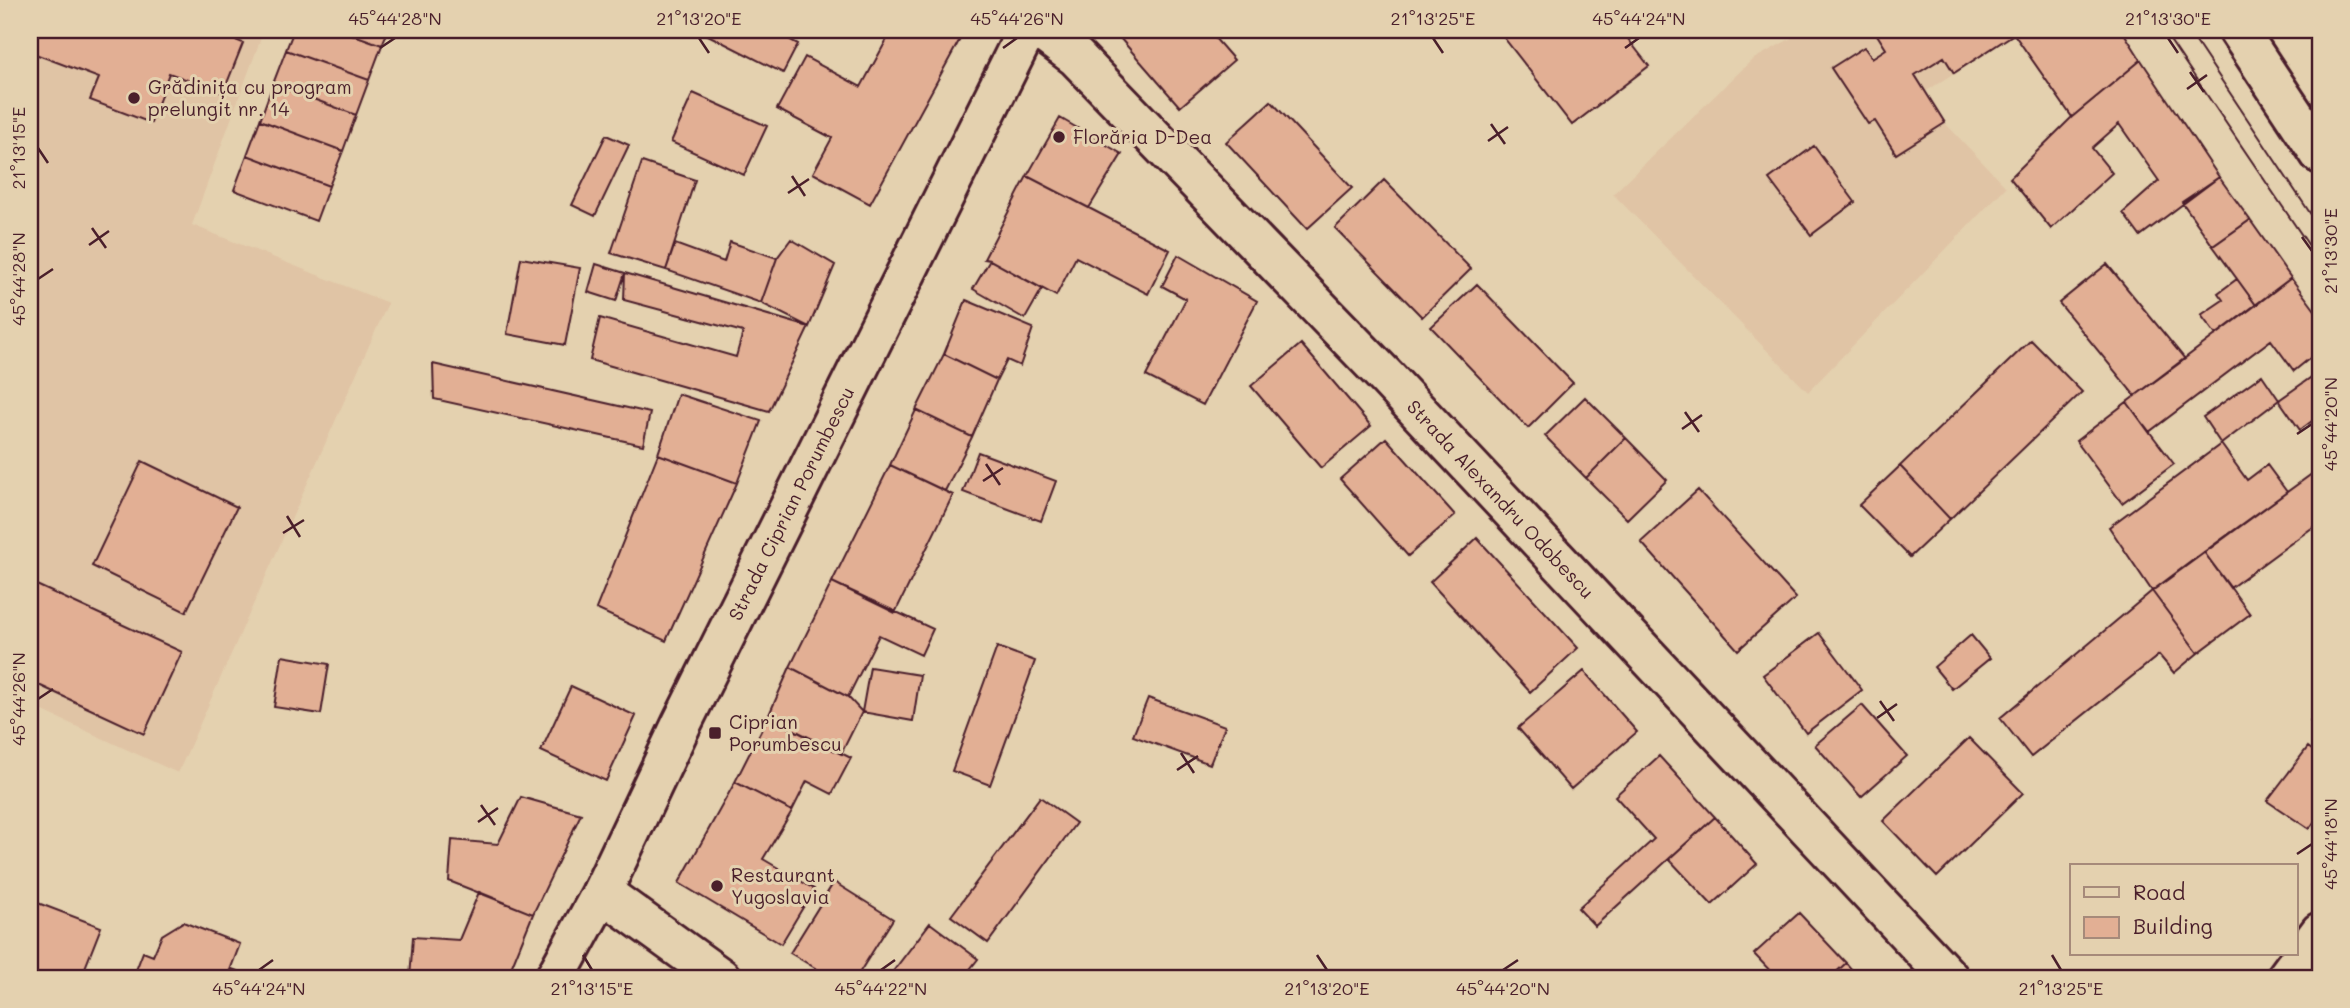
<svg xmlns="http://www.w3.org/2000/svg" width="2350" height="1008" viewBox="0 0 2350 1008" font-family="Mali,sans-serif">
	<rect width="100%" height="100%" fill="#e4d1af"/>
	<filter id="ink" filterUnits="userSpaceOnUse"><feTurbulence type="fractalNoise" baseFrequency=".0143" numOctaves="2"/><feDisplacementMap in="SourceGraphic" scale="14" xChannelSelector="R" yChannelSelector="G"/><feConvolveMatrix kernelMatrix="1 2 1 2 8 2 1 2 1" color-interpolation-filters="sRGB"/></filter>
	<g filter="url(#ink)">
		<path fill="#e0c4a5" d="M30 30H264L192 225 388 303 178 773 30 705Z
			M1806 30H2020L1925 92 1945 123 2006 187 1808 392 1613 194 1752 60Z"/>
		<path fill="#e2af94" stroke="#4a1f2b" stroke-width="2" d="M30 30H211L243 43 223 93 169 73 151 123 90 100 99 78 30 52Z
			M294 30H340L382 45 369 80 286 50Z
			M340 30H388L382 45Z
			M698 30H772L798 44 783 73Z
			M892 30H965L870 204 813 173 832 138 777 109 805 57 861 87Z
			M1113 30H1208L1234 60 1180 107Z
			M1498 30H1621L1649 66 1572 125Z
			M1874 30H2020L1954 73 1944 57 1915 75 1945 123 1896 154 1875 121 1868 124 1831 68 1864 47 1872 58 1886 49Z
			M2020 30H2122L2141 60 2072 117 2014 34Z
			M286 50 369 80 356 115 273 84Z
			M2141 60 2219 177 2140 236 2123 213 2159 181 2119 124 2092 148 2112 173 2051 229 2010 178 2072 117Z
			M273 84 356 115 343 151 260 120Z
			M693 93 767 126 744 175 671 142Z
			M1271 101 1352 188 1307 229 1226 142Z
			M1060 118 1122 154 1089 208 1027 176Z
			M260 120 343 151 329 186 247 155Z
			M606 135 629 145 595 216 572 205Z
			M1814 146 1855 202 1811 235 1769 179Z
			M247 155 329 186 316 221 234 190Z
			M642 162 695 180 666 270 611 253Z
			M1027 176 1170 250 1148 294 1076 257 1056 296 990 260 984 259Z
			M2219 177 2250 220 2213 246 2182 202Z
			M1384 180 1471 269 1422 317 1335 228Z
			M2250 220 2291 278 2256 305 2213 246Z
			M791 239 835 265 809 327 761 303 777 258Z
			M730 242 777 258 761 303 666 270 675 244 724 262Z
			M1178 255 1257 301 1203 405 1146 376 1186 299 1162 286Z
			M521 258 580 268 565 345 507 334Z
			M990 260 1042 289 1025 319 973 289Z
			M596 264 625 273 616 301 588 292Z
			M2107 264 2185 359 2135 396 2059 303Z
			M625 273 809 327 769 411 590 360 600 318 736 357 743 332 624 300Z
			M2291 278 2320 317V350L2294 371 2271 340 2149 432 2127 402Z
			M2237 279 2256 305 2216 335 2201 315 2223 300 2218 293Z
			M1477 284 1573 383 1528 428 1431 327Z
			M966 300 1033 328 1020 366 1007 360 997 380 944 354Z
			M2031 340 2082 392 1950 519 1900 466Z
			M1301 344 1371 426 1321 468 1251 386Z
			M944 354 997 380 972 437 916 410Z
			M433 364 650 413 643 445 434 399Z
			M2320 371V415L2300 430 2279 400Z
			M2262 375 2279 400 2221 444 2203 417Z
			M678 394 761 421 737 483 658 454Z
			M1585 397 1626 438 1586 478 1545 436Z
			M2127 402 2174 464 2122 503 2076 441Z
			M916 410 972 437 945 491 890 465Z
			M1386 438 1455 515 1408 556 1340 479Z
			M1626 438 1667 480 1627 519 1586 478Z
			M2221 444 2247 480 2267 465 2287 492 2152 591 2109 527Z
			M978 452 1056 481 1041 521 963 492Z
			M658 454 737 483 666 641 596 609Z
			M142 461 237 507 186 612 92 566Z
			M890 465 953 495 895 613 832 582Z
			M1900 466 1950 519 1910 557 1859 505Z
			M2320 468V522L2230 588 2204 552Z
			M1698 490 1796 598 1738 650 1641 542Z
			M1477 538 1578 648 1530 692 1430 582Z
			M2204 552 2250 614 2198 653 2152 591Z
			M30 582 182 652 144 734 30 681Z
			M832 582 933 629 921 655 879 635 848 697 790 667Z
			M2152 591 2198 653 2174 673 2159 655 2031 757 2000 718Z
			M1819 633 1862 690 1806 733 1763 675Z
			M1971 635 1990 658 1952 689 1934 667Z
			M997 647 1035 661 990 785 952 771Z
			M282 656 329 664 321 714 274 707Z
			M790 667 848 697 862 712 841 754 768 717Z
			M870 667 920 675 913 721 862 712Z
			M1584 671 1637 732 1571 789 1518 728Z
			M571 686 636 716 606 781 541 751Z
			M1148 698 1225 726 1210 764 1133 736Z
			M1862 705 1907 756 1861 797 1815 745Z
			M2320 706V729L2310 721Z
			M768 717 851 758 832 794 807 781 792 811 735 782Z
			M1969 738 2023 793 1937 877 1883 821Z
			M2308 747 2320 756V814L2309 829 2267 801Z
			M1659 756 1715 817 1595 926 1578 908 1654 839 1615 796Z
			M735 782 792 811 763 859 814 889 781 944 679 883Z
			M521 797 581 814 533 914 449 881 452 840 498 844Z
			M1040 797 1076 823 988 943 951 916Z
			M1715 817 1757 864 1712 905 1669 859Z
			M834 882 893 919 856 978H832L790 953Z
			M479 892 533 914 507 978H410L413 937 459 940Z
			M30 900 101 927 81 978H49L30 971Z
			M1799 913 1846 963 1830 978H1777L1754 954Z
			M183 922 240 944 227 978H133L143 952 153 956 162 935Z
			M930 923 978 959 963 978H888Z
			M1846 963 1859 978H1830Z
			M232 969 256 978H228Z"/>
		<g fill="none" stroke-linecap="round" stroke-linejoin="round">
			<defs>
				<g id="minor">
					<path id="s1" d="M1040 30 1076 57 1388 379 1949 978"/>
					<path d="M602 892 721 978"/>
					<path d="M2286 978 2320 932"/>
				</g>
				<g id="tertiary">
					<path d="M2238 30 2320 154"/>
					<path id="s2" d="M555 978 602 892 682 723 1027 30"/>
				</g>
			</defs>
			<use href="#minor" stroke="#4a1f2b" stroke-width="44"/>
			<use href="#tertiary" stroke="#4a1f2b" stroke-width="44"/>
			<use href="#minor" stroke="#e4d1af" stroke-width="38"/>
			<use href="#tertiary" stroke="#e4d1af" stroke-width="38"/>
			<path stroke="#4a1f2b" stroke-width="2" d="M2163 30 2320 262
				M2188 30 2320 228"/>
		</g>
	</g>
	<path fill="none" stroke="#4a1f2b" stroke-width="2.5" d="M699 38 709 53M1433 38 1443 53M2168 38 2178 53M380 48 395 38M1003 48 1017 38M1625 48 1639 38M2190 72 2204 92M2187 89 2207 75M1491 124 1505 144M1488 141 1508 127M38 148 48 163M792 176 805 196M788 193 809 179M92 228 106 248M2302 237 2312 251M89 245 109 231M38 279 53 269M1685 412 1699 432M1682 429 1702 415M2297 434 2312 424M986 464 1000 485M983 481 1003 468M287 516 300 537M283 533 304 520M38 699 53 689M1880 701 1894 721M1877 718 1897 704M1181 753 1194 773M1177 770 1198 756M481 805 495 825M478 822 498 808M2297 854 2312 844M583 955 592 970M1317 955 1327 970M2052 955 2061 970M259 970 273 960M881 970 895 960M1503 970 1518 960"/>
	<g fill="#4a1f2b" stroke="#e4d1af" stroke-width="2.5">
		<circle cx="134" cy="98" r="7"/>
		<circle cx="1059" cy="137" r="7"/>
		<rect x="708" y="726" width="14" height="14" rx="3.5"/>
		<circle cx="717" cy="886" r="7"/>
	</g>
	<g text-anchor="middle" stroke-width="6" stroke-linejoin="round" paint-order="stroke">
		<g font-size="19" fill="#4a1f2b" stroke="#e4d1af" text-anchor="start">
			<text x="148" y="94">Grădinița cu program<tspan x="148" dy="22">prelungit nr. 14</tspan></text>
			<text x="1073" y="144">Florăria D-Dea</text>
			<text x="729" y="729">Ciprian<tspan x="729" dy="22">Porumbescu</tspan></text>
			<text x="731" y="882">Restaurant<tspan x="731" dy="22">Yugoslavia</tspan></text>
		</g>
		<g font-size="19" fill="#4a1f2b" stroke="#e4d1af">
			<text dy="7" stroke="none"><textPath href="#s1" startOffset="658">Strada Alexandru Odobescu</textPath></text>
			<text dy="7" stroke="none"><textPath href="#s2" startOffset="530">Strada Ciprian Porumbescu</textPath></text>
		</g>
	</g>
	<rect width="2350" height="1008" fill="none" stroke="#e4d1af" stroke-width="77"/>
	<rect x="2070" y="864" width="228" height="91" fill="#e4d1af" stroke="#a68a7a" stroke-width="2"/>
	<rect x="2084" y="887" width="35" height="10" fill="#e4d1af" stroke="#a68a7a" stroke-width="2"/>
	<text x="2133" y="900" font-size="21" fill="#4a1f2b">Road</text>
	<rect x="2084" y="917" width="35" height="21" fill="#e2af94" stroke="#a68a7a" stroke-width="2"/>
	<text x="2133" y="934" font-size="21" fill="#4a1f2b">Building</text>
	<rect x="38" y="38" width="2274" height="932" fill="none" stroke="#4a1f2b" stroke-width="2.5"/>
	<g font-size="18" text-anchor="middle" fill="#4a1f2b">
		<text x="395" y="25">45°44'28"N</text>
		<text x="699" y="25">21°13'20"E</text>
		<text x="1017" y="25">45°44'26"N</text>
		<text x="1433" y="25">21°13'25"E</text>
		<text x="1639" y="25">45°44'24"N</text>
		<text x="2168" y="25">21°13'30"E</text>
		<text transform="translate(19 148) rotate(-90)" y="6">21°13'15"E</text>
		<text transform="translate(2331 251) rotate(-90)" y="6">21°13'30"E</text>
		<text transform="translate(19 279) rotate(-90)" y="6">45°44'28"N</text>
		<text transform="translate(2331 424) rotate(-90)" y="6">45°44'20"N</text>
		<text transform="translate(19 699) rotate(-90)" y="6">45°44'26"N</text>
		<text transform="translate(2331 844) rotate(-90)" y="6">45°44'18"N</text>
		<text x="259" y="995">45°44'24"N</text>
		<text x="592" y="995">21°13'15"E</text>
		<text x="881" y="995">45°44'22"N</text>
		<text x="1327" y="995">21°13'20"E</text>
		<text x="1503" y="995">45°44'20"N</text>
		<text x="2061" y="995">21°13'25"E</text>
	</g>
</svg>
